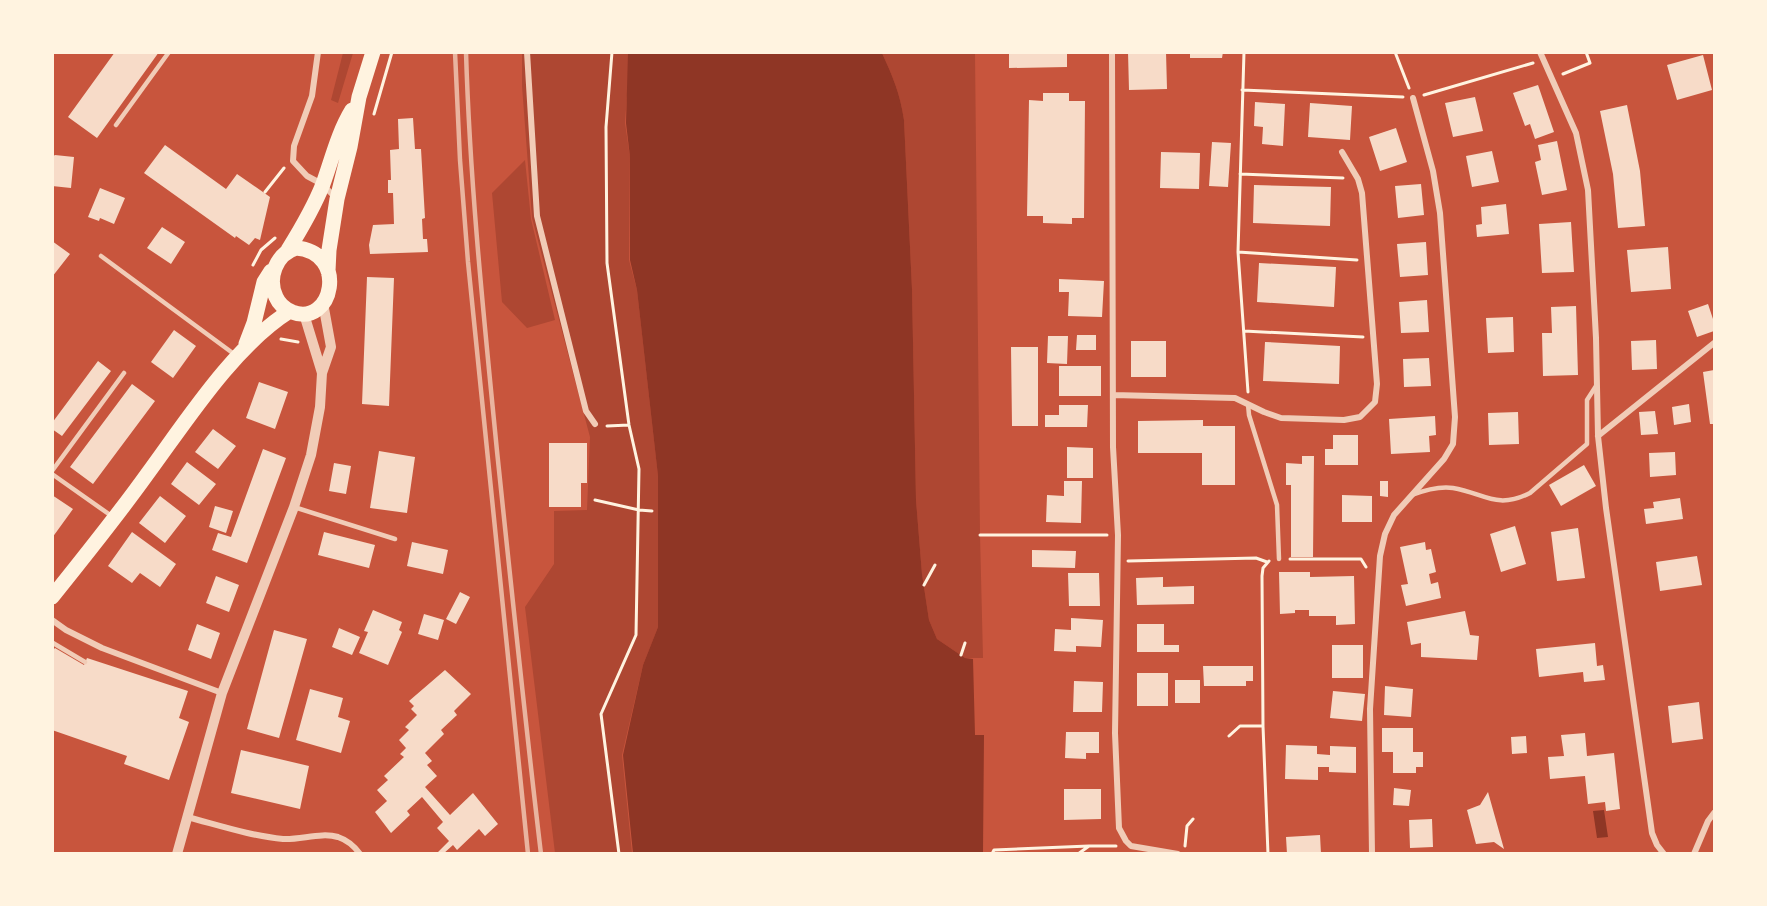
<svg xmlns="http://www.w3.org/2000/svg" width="1767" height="906" viewBox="0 0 1767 906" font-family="Ubuntu,sans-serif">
	<rect width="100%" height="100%" fill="#c8553d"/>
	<path fill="#ae4732" d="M343 53H353L338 103 331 100Z
		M522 53H628V81L625 123 630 157 629 260 637 290 658 476V627L643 665 622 755 632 853H555L525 607 554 564V511L587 510 590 437 532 218 522 86Z
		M882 53H975L980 535 983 658H965L937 639 929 620 922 574 916 500 912 289 904 120C900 93 893 77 882 53Z
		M525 160 531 219 555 320 527 328 502 302 492 193Z"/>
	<path fill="#8f3625" d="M628 53H882C893 77 900 93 904 120L912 289 916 500 922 574 929 620 937 639 965 658 973 659 975 735H984L983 853H633L623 755 643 665 658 627V476L637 290 630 260V157L626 123Z
		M1604 810 1608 837 1597 838 1593 811Z"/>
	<path fill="#f7dbc8" d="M115 52H159L97 138 68 117Z
		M1009 52H1067V67L1009 68Z
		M1128 52H1166L1167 89 1129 90Z
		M1190 52H1223L1222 58H1190Z
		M1703 55 1712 90 1677 100 1667 65Z
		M1538 85 1554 132 1535 139 1530 124 1525 126 1513 93Z
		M1043 93H1069V101H1085L1084 218H1072V224L1043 223V216H1027L1029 100 1043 101Z
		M1475 97 1483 131 1453 137 1445 103Z
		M1255 102 1285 104 1283 146 1262 144 1263 127 1254 126Z
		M1310 103 1352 106 1350 140 1308 137Z
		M1627 105 1640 171 1645 226 1618 228 1613 174 1600 111Z
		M413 118 415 149H421L425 218 422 219 423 239H427L428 252 370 254 369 245 373 225 394 224 393 193H388V180H391L390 150 399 149 398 119Z
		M1396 128 1407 162 1380 171 1369 137Z
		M1557 141 1567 190 1542 195 1535 162 1541 160 1538 145Z
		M1212 142 1231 143 1228 187 1209 186Z
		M165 145 226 189 237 174 270 197 260 240 255 238 249 245 236 236 235 238 144 173Z
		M1492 151 1499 182 1472 187 1466 156Z
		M1161 152 1200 153 1199 189 1160 188Z
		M55 155 74 157 71 188 52 186V157Z
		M1421 184 1424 215 1398 218 1395 186Z
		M1254 185 1331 187 1330 226 1253 223Z
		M100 188 125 198 114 224 100 218 99 221 88 217Z
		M1506 204 1509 234 1477 237 1476 225 1482 224 1481 207Z
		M1571 222 1574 272 1542 273 1539 224Z
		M162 227 185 242 171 264 147 248Z
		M52 241 70 254 52 277Z
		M1426 242 1428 275 1400 277 1397 244Z
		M1668 247 1671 289 1631 292 1627 250Z
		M1259 263 1336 267 1334 307 1257 302Z
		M367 277 394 278 389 406 362 404Z
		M1059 279 1104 281 1102 317 1068 316 1069 292H1059Z
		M1427 300 1429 332 1401 333 1399 302Z
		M1708 304 1714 322V331L1697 337 1688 311Z
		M1576 306 1578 375 1543 376 1542 333H1552L1551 307Z
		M1513 317 1514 352 1488 353 1486 318Z
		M174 330 196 346 173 378 151 362Z
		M1077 335H1096V350H1076Z
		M1048 336H1068L1067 364 1047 363Z
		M1656 340 1657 369 1632 370 1631 341Z
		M1131 341H1166V377H1131Z
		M1265 342 1340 346 1339 384 1263 381Z
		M1011 347H1038V426H1012Z
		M1429 358 1431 386 1404 387 1403 359Z
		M98 361 111 371 62 436 52 429V423Z
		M1059 366H1101V396H1059Z
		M1714 370V424H1710L1703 372Z
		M259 382 288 392 275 429 246 418Z
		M132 384 155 401 93 484 70 467Z
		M1689 404 1691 422 1674 425 1672 407Z
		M1059 405H1088L1087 427H1045V415H1059Z
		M1655 411 1658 434 1641 435 1639 412Z
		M1518 412 1519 444 1489 445 1488 413Z
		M1435 416 1436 435 1429 436 1430 452 1391 454 1389 419Z
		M1203 420V426H1235V485H1202V453H1138V421Z
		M213 429 236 446 218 469 195 452Z
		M1333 435H1358V465H1325V449H1333Z
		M549 443H587V483H581V507H549Z
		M1067 447 1093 448V478H1067Z
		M263 449 286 458 247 563 212 550 218 533 231 537Z
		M379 451 415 457 407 513 370 508Z
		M1675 452 1676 475 1650 477 1649 453Z
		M1302 456H1314L1313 557H1291V485H1286V463L1302 464Z
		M187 462 216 484 199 505 171 484Z
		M334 463 351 466 346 494 329 491Z
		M1584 465 1596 486 1561 506 1549 485Z
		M1064 481H1082L1081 523 1046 522 1047 495 1064 496Z
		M1380 481H1388V497L1380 496Z
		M52 495 73 509 52 538Z
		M1342 495 1372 496V522H1342Z
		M160 496 186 516 165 543 139 523Z
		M1680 498 1683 519 1646 524 1644 509 1654 508 1653 502Z
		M215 506 233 511 226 533 209 527Z
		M1515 526 1526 564 1501 572 1490 534Z
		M1578 528 1585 578 1557 581 1551 532Z
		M132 532 176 564 160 587 140 573 132 583 108 566Z
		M324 532 375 545 369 568 318 555Z
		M412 542 448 550 443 574 407 566Z
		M1425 542 1426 550 1431 549 1436 572 1429 574 1431 584 1438 582 1441 598 1406 606 1401 585 1408 584 1400 547Z
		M1032 550 1076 551 1075 568 1032 567Z
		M1697 556 1702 585 1660 591 1656 562Z
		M1279 572H1310V577L1354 576 1355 624 1336 625V616H1309V610H1295V613L1280 614Z
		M1068 573H1099L1100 606H1069Z
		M216 576 239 585 229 612 206 603Z
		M1163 577V587L1194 586V604L1137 605 1136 578Z
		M460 592 470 597 456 624 446 619Z
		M373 610 402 622 399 630 402 632 388 665 359 653 368 632 364 631Z
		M1465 611 1470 635 1479 636 1477 660 1421 657V643L1411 645 1407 622Z
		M424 614 444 620 438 640 418 634Z
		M1071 618 1103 620 1101 647 1076 646V652L1054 651 1055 629 1071 630Z
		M197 624 220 633 211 659 188 650Z
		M1137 624H1164V645H1179V652H1137Z
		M339 628 360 637 352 655 332 647Z
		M274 630 307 639 279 738 247 729Z
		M1595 643 1597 666 1603 665 1605 680 1584 682 1583 672 1539 677 1536 649Z
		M1332 645H1363V678H1332Z
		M55 648 84 665 87 658 188 691 179 718 189 722 169 780 124 764 127 756 52 730V651Z
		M1203 666H1253V681H1246V686H1204Z
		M445 670 471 694 454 711 457 715 441 730 444 734 425 753 432 761 427 765 437 776 425 787 450 815 473 793 498 824 485 836 479 829 457 850 453 845 443 854H436L449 841 437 828 443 822 422 797 407 811 410 815 391 833 375 812 387 801 377 790 388 780 384 776 404 757 400 754 406 748 399 740 409 730 405 727 417 715 411 709 414 706 409 701Z
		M1137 673H1168V706H1137Z
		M1175 680H1200V703H1175Z
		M1074 681 1103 682 1102 712H1073Z
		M1385 686 1413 689 1411 717 1384 715Z
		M310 689 343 698 338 717 350 721 341 753 296 740Z
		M1333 691 1365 694 1362 721 1330 718Z
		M1699 702 1703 739 1672 743 1668 706Z
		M1382 728H1413V752H1423V767H1416V773H1393V752H1382Z
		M1066 732H1099V753H1086V759L1065 758Z
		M1585 733 1587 756 1614 753 1620 809 1606 811 1605 802 1588 804 1585 776 1550 779 1548 757 1564 756 1561 735Z
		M1526 736 1527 753 1512 754 1511 737Z
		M1286 745 1317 746V754L1330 755V746L1356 747V773L1329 772V767H1318V780L1285 779Z
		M241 750 309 766 300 809 231 793Z
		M1394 788 1411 790 1409 806 1393 805Z
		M1064 789H1101V819L1064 820Z
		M1488 792 1504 849 1494 842 1476 844 1467 810 1480 805Z
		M1432 819 1433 847 1410 848 1409 820Z
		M1320 835 1321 854H1287L1286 837Z"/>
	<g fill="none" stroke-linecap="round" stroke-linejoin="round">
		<path stroke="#fff3e0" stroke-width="3" d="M612 52 606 127 607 263 629 425 639 469 636 635 601 714 619 854
			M1244 52 1238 252 1248 392
			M1395 52 1409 88
			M1563 74 1590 63 1586 52
			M1242 90 1403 97
			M1424 95 1533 63
			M374 114 392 52
			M1240 174 1343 178
			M265 192 284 168
			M1238 252 1357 260
			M253 265 261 250 275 238
			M1244 331 1363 337
			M281 339 298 342
			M607 426 629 425
			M595 500 639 510 652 511
			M980 535H1107
			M1290 559H1361L1366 567
			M1128 561 1256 558 1267 562
			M924 585 935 565
			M961 655 965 643
			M1229 736 1240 726H1263
			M1185 846 1187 826 1193 819
			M992 854 994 850 1089 846
			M1078 854 1089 846H1116
			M1268 854 1263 726 1262 576 1263 568 1269 561"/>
		<path stroke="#f1ccb7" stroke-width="4.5" d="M116 125 169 52
			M101 256 234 354
			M1248 404 1249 415 1277 505 1279 559
			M52 471 124 373
			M52 474 113 517
			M1412 495C1425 490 1439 486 1453 488 1484 493 1496 510 1530 493L1587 444V400L1596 386
			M294 507 395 539
			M53 643 85 662"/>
		<path stroke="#f1ccb7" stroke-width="6" d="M318 52 312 96 294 146 293 161 307 176 322 184 335 197
			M527 52 537 216 586 411 595 424
			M1112 52 1113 447 1118 535 1115 733 1119 828 1126 841 1131 846 1178 854
			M1540 52 1576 133 1588 190 1596 338 1598 436 1606 508 1652 833 1657 845 1664 854
			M1113 395 1235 398 1264 412 1281 418 1344 420 1360 417 1375 402 1377 384 1362 193 1358 179 1342 152
			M1598 436 1714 343
			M52 620 66 630 102 648 222 693
			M187 817C218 825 251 836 283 839 301 840 321 832 338 837 347 840 355 847 360 854
			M1372 854 1370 709 1380 556 1385 534 1394 515 1444 459 1453 444 1455 417 1440 213 1433 171 1413 98
			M1694 854 1708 821 1714 813"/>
		<path stroke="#f1ccb7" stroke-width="10" d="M322 373 331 347 323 303
			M177 854 222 693 294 507 311 455 320 407 322 373 304 314"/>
		<path stroke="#fff3e0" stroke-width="15" d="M296 248C349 252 333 328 292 312 285 309 279 304 276 297 267 278 276 254 296 248Z
			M288 250C301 229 314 207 323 184 332 159 338 133 352 110
			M328 271 329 250 337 199 350 147 359 97 373 52
			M246 344 254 323 264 282 271 271
			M52 597C85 556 118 515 148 473 187 420 234 346 290 311"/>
		<path stroke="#e9b49f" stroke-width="4.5" d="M455 52 460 160 468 262 528 854
			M466 52C470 186 484 319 497 451 511 585 525 720 541 854"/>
	</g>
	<rect width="1767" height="906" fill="none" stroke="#fff3e0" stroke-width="108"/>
</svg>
